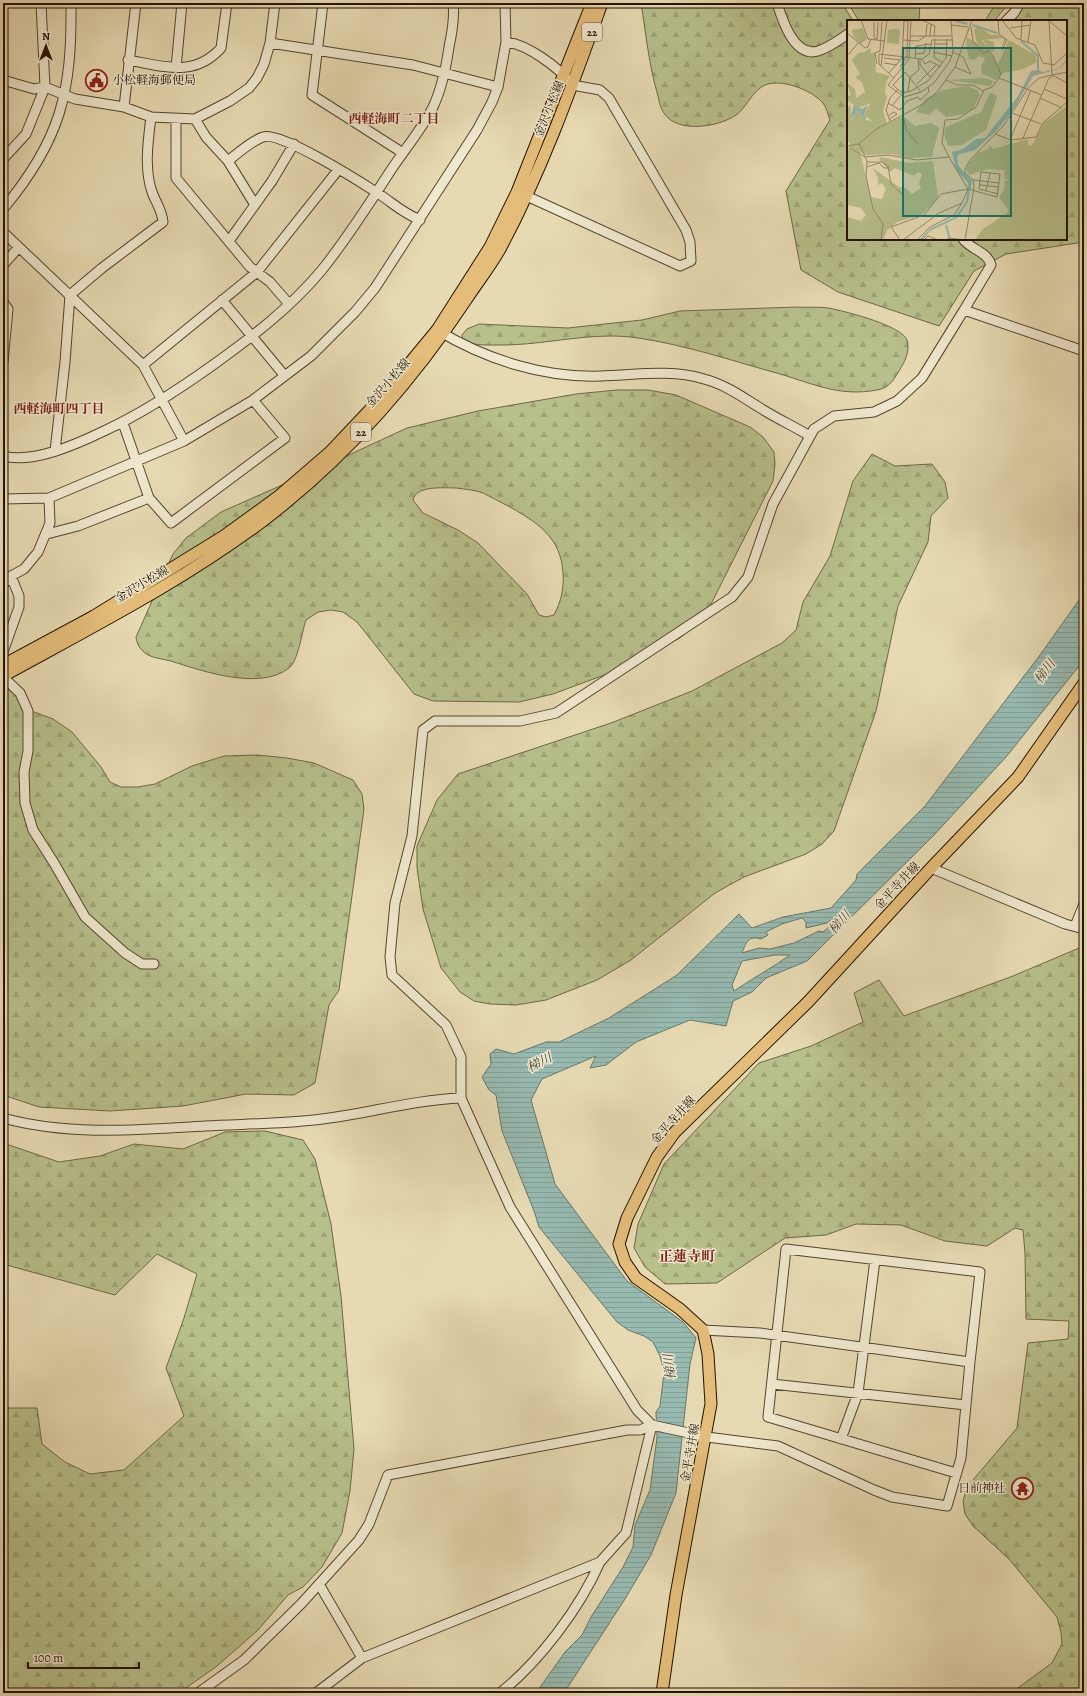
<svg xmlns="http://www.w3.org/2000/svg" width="1087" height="1696" viewBox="0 0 1087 1696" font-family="Alegreya,'Noto Serif JP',serif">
	<defs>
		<pattern id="forest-firs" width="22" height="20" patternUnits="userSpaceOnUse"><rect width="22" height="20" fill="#b7bf8b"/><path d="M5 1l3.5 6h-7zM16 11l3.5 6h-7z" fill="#9da376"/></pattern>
		<pattern id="water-rules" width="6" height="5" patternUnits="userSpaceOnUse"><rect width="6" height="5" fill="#97bab1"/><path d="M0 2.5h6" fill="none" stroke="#829f96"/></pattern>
	</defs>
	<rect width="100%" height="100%" fill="#e7dab3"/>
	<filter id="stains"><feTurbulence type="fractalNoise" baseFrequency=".005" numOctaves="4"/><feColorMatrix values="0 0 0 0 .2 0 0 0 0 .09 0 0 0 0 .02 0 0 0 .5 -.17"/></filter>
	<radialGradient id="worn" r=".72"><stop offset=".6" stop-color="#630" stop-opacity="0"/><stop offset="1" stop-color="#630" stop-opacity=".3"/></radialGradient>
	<path fill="url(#forest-firs)" stroke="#6e6846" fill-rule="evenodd" d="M641 3H842L853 21H848V239H1066V21H1014L1025 3H1084V242L1006 254 974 271 939 326 838 292 801 270 786 191 830 120C828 115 827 108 823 103 812 90 779 77 763 86 751 93 747 107 736 115 719 127 677 134 664 113 660 108 659 101 658 96 649 66 646 34 641 3Z
		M996 3H1009L994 21H985Z
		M797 307C808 308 822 306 833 309 848 312 902 326 907 340 910 349 906 359 902 366 895 377 891 388 877 390 840 397 814 384 780 374 733 361 686 345 638 338 593 331 547 345 502 345 489 345 476 346 463 341L462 335 467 329 479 324 568 328 642 320 680 311Z
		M617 390H648L676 395 750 427 763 437 774 452 775 464 773 481 706 614 695 625 680 638 612 672 553 694 519 702 433 701 414 694 357 622 343 612 331 610 318 612 306 620C302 631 298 662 289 668 260 691 202 671 171 661 163 659 151 658 145 653 139 648 137 644 136 637L173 554 186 538 221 512 325 466 407 428 478 411 576 394ZM456 488C464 489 475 490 483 493 491 497 500 502 508 506 537 522 561 537 563 573 564 589 561 602 554 615L546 617 539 615 527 594 478 543 458 530 423 513 413 500C416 485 444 488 456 488Z
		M872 454 895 466 932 464 945 482 948 498 931 516 928 542 898 606 876 711 834 831 822 844 806 854 744 877 715 893 631 960 597 980 546 1000 516 1005 490 1004 474 1001 460 992 441 968 423 909 417 868V846L437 800 458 774 611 723 692 691 782 643 796 630 803 602 830 556 853 481Z
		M3 684 34 712 53 719 72 732 101 767 110 782 121 787H138L155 784 192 766 224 756 258 755 287 758 314 763 353 780 362 794 364 809 339 990 329 1005 315 1083 294 1095 246 1094 183 1106 110 1111 39 1107 3 1095Z
		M1084 946V1693H1011L1052 1663 1062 1644 1061 1632 1057 1617 1009 1559 973 1526 965 1514 963 1501 967 1487 1017 1428 1028 1343 1068 1339 1069 1321 1026 1319 1025 1253 1023 1230 1015 1228 987 1246 945 1241 901 1225 856 1224 826 1235 785 1238 717 1283 665 1284 645 1267 634 1248 638 1224 664 1164 759 1063 811 1046 863 1022 854 993 879 980 904 1016 1013 976Z
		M265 1131 303 1140 315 1159 331 1224 341 1296 354 1449 350 1491 342 1533 322 1567 303 1587 288 1595 258 1630 217 1666 186 1688 173 1693H3V1408H37L42 1444 65 1462 90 1474 124 1470 184 1416 166 1368 184 1318 197 1274 157 1254 115 1295 3 1264V1143L59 1162 100 1156 134 1144 183 1149 225 1132Z"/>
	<path fill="#b7bf8b" stroke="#6e6846" d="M848 3H920L919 21H859Z"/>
	<path fill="url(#water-rules)" stroke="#69776a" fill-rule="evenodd" d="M1084 593V660L1006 757 934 835 807 961 766 978 752 992 733 1001 726 1026 690 1020 636 1042 606 1065 590 1068 596 1056 542 1079 531 1100 555 1184 627 1281 683 1322 696 1338 690 1364 676 1493 651 1555 625 1599 564 1693H536L565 1652 582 1635 591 1617 623 1567 633 1547 635 1525 650 1490 657 1437 656 1412 660 1406 664 1372 660 1356 653 1342 644 1336 628 1330 617 1322 539 1227 534 1211 502 1131 496 1095 489 1090 482 1077 491 1064 490 1054 496 1049 514 1054 546 1042H559L609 1018 677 975 739 914 752 928 783 917 831 908 856 880 857 874 925 806 1040 655ZM837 916H842L823 932 819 931 794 943 770 949 759 948 742 953C746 943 748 935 761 939L768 935 766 932 782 924 802 918 806 922V928L827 923ZM775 955H790C772 968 753 978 734 991L732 985 742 961Z"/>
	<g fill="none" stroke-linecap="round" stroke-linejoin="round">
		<defs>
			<path id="minor" d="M323 3 312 95 403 153
				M777 3C782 19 794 58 818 51 828 48 839 40 848 34
				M1006 21 1014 13 1020 3
				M506 42C527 44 560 68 572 85L600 90 609 98 686 230 690 242 691 261 680 266 520 193
				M270 43 413 65 498 87
				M128 60C163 66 194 78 221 48L227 3
				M176 68 182 3
				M3 80 34 89 45 87 75 99 124 107 151 117 195 119 230 101 249 88 257 78 264 64 270 43 275 3
				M124 107 136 3
				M176 119V178L250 267 270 282 289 304
				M195 119 206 137 228 161C238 153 251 141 263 137 280 131 359 181 376 192 393 203 401 212 420 220
				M3 159 26 134 45 87 41 3
				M228 161 255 205
				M3 209C61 140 72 92 71 3
				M3 232 143 365 184 441
				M963 239C970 249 988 252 991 265L964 310
				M229 241 272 181 294 144
				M3 265 19 247
				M222 300 284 375
				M3 302 8 309 3 362
				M437 330C487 360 544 378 601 376 635 375 671 369 704 379 727 385 745 399 765 411 780 420 795 427 810 436
				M143 365 257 272 338 170
				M123 423 149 498 171 523 285 438 253 400
				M55 451 65 362 70 295 102 268 163 222C162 210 156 203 152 192 144 169 148 141 151 117
				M3 456C33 464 77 444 104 431 143 413 178 390 213 365 252 337 290 308 321 271 347 239 369 204 391 170 405 149 422 129 433 107 442 88 446 68 449 47 452 33 455 18 453 3
				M3 499 49 498 184 441 253 400 311 356 355 312 375 288 477 130 492 102 498 87 506 42 505 3
				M47 534 78 526 149 498
				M3 584 11 576 24 569 38 552 50 523 49 498
				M3 652 19 607V596L11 576
				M3 677 20 693 28 711V751L24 772 25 803 33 830 54 863 85 917 125 953 142 964H154
				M931 868 1065 924 1084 929
				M1075 926 1084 904
				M461 1098V1057L446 1025 392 975 390 957 395 903 412 836 423 730 435 721H520L556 713 732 597 748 577 773 504 814 429 834 416 874 412 897 401 922 378 964 310 1084 351
				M3 1118C68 1136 138 1130 205 1126 241 1124 278 1124 314 1120 363 1115 411 1100 461 1098L510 1207 637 1410 652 1425 626 1533 600 1562 362 1658 316 1693
				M772 1384 966 1405
				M841 1439 858 1393 875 1260
				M956 1473 768 1417 786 1249 980 1272 970 1362
				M319 1584 362 1658
				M198 1693 244 1660 301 1604 359 1540 369 1524 388 1475 627 1430H640L652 1425 707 1437 778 1446 874 1490 892 1497 947 1506 961 1458 970 1362 760 1333 703 1330
				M500 1693C539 1662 580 1608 600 1562"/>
			<path id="major" d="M3 665 94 616 224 536 279 496 330 452 380 399 437 330 490 247 517 192 592 3
				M3 676C92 627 183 581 264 520 344 459 411 383 466 300 477 283 490 267 500 249 542 171 572 86 602 3
				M662 1693 676 1595 711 1404 708 1354 703 1330 680 1309 636 1278 625 1262 619 1244 627 1218 657 1157 675 1132 808 1002 931 868 1018 777 1084 683"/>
		</defs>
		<use href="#minor" stroke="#56442d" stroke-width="11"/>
		<use href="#major" stroke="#251200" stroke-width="13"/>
		<use href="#minor" stroke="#efe7ce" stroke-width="9"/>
		<use href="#major" stroke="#e4bd7a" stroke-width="11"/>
	</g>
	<defs>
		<symbol id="civic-ring" viewBox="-11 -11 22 22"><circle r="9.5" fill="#efe7ce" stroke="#8f2418" stroke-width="1.5"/><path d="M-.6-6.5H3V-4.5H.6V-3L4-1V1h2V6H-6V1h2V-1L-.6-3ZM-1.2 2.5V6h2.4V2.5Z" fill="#8f2418"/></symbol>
		<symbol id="temple-ring" viewBox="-11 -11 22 22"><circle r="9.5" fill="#efe7ce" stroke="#8f2418" stroke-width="1.5"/><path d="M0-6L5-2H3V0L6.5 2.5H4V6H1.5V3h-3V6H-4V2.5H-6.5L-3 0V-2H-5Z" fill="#8f2418"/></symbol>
	</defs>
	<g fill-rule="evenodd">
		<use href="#civic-ring" x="84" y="68" width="25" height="25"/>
		<use href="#temple-ring" x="1010" y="1476" width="25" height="25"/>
	</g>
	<g text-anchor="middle" stroke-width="3" stroke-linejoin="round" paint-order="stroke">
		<g fill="#efe7ce" stroke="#62523e" stroke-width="1">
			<rect x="582" y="23" width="20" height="18" rx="3"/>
			<rect x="351" y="423" width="20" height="18" rx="3"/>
		</g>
		<g font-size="11" font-weight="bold" fill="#251200">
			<text x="592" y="36">22</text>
			<text x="361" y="436">22</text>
		</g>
		<g font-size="12" fill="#251200" stroke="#efe7ce" text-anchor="start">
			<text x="112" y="84">小松軽海郵便局</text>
			<text x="1006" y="1492" text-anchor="end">日前神社</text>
		</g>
		<g font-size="12" fill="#251200" stroke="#efe7ce">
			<text transform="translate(549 109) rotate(-68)" y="4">金沢小松線</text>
			<text transform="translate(388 383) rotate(-49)" y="4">金沢小松線</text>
			<text transform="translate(142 584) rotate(-31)" y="4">金沢小松線</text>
			<text transform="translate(897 886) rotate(-47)" y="4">金平寺井線</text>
			<text transform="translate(673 1120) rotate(-48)" y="4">金平寺井線</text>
			<text transform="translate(690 1453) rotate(-80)" y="4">金平寺井線</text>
		</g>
		<g font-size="13" font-weight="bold" fill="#7a1f14" stroke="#efe7ce">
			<text x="394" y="123">西軽海町二丁目</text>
			<text x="59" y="413">西軽海町四丁目</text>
		</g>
		<g font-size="13" font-style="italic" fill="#4d4d3e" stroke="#efe7ce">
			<text transform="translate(1044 671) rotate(-54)" y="5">梯川</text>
			<text transform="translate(839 922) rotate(-49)" y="5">梯川</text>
			<text transform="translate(539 1062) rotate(-27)" y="5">梯川</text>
			<text transform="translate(669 1367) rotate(-97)" y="5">梯川</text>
		</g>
		<g font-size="14" font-weight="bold" fill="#7a1f14" stroke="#efe7ce">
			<text x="687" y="1261">正蓮寺町</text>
		</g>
	</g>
	<g transform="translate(847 20)">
		<rect width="220" height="220" fill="#e7dab3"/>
		<path d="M131 6 144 15H152L159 19 154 30 157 18 135 20 151 44 162 20 188 35 190 42 176 49 156 53 149 60 135 54 134 47 138 38 132 36 127 40 122 39 119 25 120 17 130 24 127 10ZM23 28 24 34 28 32 29 52 43 56 39 62 38 73 40 77 36 91 40 104 56 96 68 106 84 103 92 108 85 137 60 138 46 134 20 135 13 132 24 177 35 179 39 169 35 163 31 165V158L26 148 52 167 59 168 65 174 74 168 72 164 75 154 71 152 67 156 48 148 43 152 32 139 34 137 62 143 86 141 91 176 90 180 74 195 50 202 40 210 36 220H0V197L14 201 19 195 14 188 0 185V148L2 145H0V135L3 123 0 121V87L4 86 3 102 9 91 19 100 25 101 17 94 24 83 11 88 0 80V76L4 75 0 63 8 69 9 78 18 72 15 62 8 58 13 54 5 40 11 33 18 32ZM138 58 146 61 144 66 102 60ZM120 66 130 70 133 75 126 89 117 94 99 97 89 88 83 95 69 92 78 79 96 70ZM143 73 148 74 150 77 139 110 115 125 101 126 97 114 99 107 134 92ZM220 86V220H128L136 209 160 193 161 189 152 177 157 170 158 161 162 159H158L157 150 141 149 122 155 119 149 122 143 131 133 141 129 143 125 146 129 180 119 182 126 185 125 197 103Z" fill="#b7bf8b"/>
		<path d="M16 8 20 19 14 24 6 16 5 10ZM49 9 53 10 52 24 40 23 41 10ZM136 19 147 22V32L141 30Z" fill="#b7bf8b"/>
		<path d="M220 39V41L213 48 208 50 186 56 165 92 149 111 128 130 110 135 111 145 125 161 121 182 110 198 83 211 76 220H72L84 208 108 197 119 182 121 163 109 150 105 132 116 129 129 119 138 118 171 76 184 51 191 50 196 52 212 48ZM7 85 15 89 21 85 17 94 20 98 18 99 10 91 2 101Z" fill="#97bab1"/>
		<path fill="none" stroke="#97bab1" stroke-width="2" d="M105 0 121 4M125 5 150 13M174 21 191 36V52M99 205 103 220"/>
		<path fill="none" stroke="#998a6b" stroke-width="1" d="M14 0 21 19 38 21M64 0 62 39 41 65 57 77 74 72 87 63 103 41 106 32 104 0M75 0 88 6 87 16M151 0 152 14 160 20 155 30M155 0 169 18 188 25 196 43 207 45 220 33M201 0 220 16M27 2V18L30 19M104 5 121 7M124 7 126 21 136 33 142 31 145 34 154 54 152 58M163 8 184 5M0 13 18 28 21 27 24 19M63 16H104M79 16 80 4M83 16 84 4M88 19 87 37 96 43M174 19 175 0M30 20 31 2M56 20 71 21 79 16M181 22 184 0M88 24H101M86 32 105 36M106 32 116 37 124 54 108 47M69 34 77 33 79 23M0 36 12 22M37 38 53 40M68 38 69 26 84 24M73 39V45L84 58M75 39 78 44 83 41 94 47M37 43 50 45M30 44 28 33 33 31 35 2M34 46 40 0M58 52 46 65 55 73 64 71 81 61 99 38 100 19M58 52 74 72M220 52 205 55 220 63M42 53 55 38 57 1H61L60 36 53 47M54 56 57 58 55 72M47 58 32 44V34L75 39 82 34 85 20H105M99 60 110 65H126L136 71M70 64 89 45M197 69 220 79M61 72 63 57 72 50 71 39M193 78 215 88M41 83 53 90 60 81 71 77 73 80 82 72 81 67M45 86 53 76M165 93 194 104M56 95 59 110 71 124M41 96 47 92 50 94 43 99M0 100V116M43 101 39 90 43 78 51 69M148 114 164 120 189 117 196 103 220 82M176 118 202 58 206 56M163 120 184 70M12 123 20 141 19 156 26 189 36 204 34 220M0 126 12 124 28 110 76 84 91 71 108 47 125 0M3 128 18 137 41 135 70 140 102 137 121 169 115 183 92 193 56 220M102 137 95 123 98 100 111 99 129 87 137 70 145 67 152 58 195 75M20 142H35L41 146 44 164 55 174M20 147 32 143 37 148H42M133 165 152 167M139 171 143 153M151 174 132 169 134 152 153 154 152 163M53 220 44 207 77 195 94 174 121 169 150 177 152 163 126 160M70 220 83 207 107 195 115 183M77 220 81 216 91 220M98 220 103 218 118 220M118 220 127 167 126 160 118 153V149L123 140 157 105 182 67 192 58 205 55 202 1"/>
		<path fill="#0f766e" fill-opacity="0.15" stroke="#0f766e" stroke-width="2" d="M56 28H164V196H56Z"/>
		<rect width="220" height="220" fill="none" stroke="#251200" stroke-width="2"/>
	</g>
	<rect width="1087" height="1696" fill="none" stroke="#e7dab3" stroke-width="16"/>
	<rect x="4" y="4" width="1079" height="1688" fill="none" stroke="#251200" stroke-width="2"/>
	<rect x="8" y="8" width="1071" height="1680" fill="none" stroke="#251200"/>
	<g transform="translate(46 46)" stroke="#efe7ce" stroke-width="3" paint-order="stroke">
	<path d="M0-3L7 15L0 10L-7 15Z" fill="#251200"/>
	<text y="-6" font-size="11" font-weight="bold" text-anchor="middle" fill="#251200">N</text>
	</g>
	<path d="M28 1662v6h111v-6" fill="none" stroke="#251200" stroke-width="2"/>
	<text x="34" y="1662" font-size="12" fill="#251200" stroke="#efe7ce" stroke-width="3" paint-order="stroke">100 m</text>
	<rect width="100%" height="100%" filter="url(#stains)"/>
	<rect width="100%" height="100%" fill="url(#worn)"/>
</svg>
